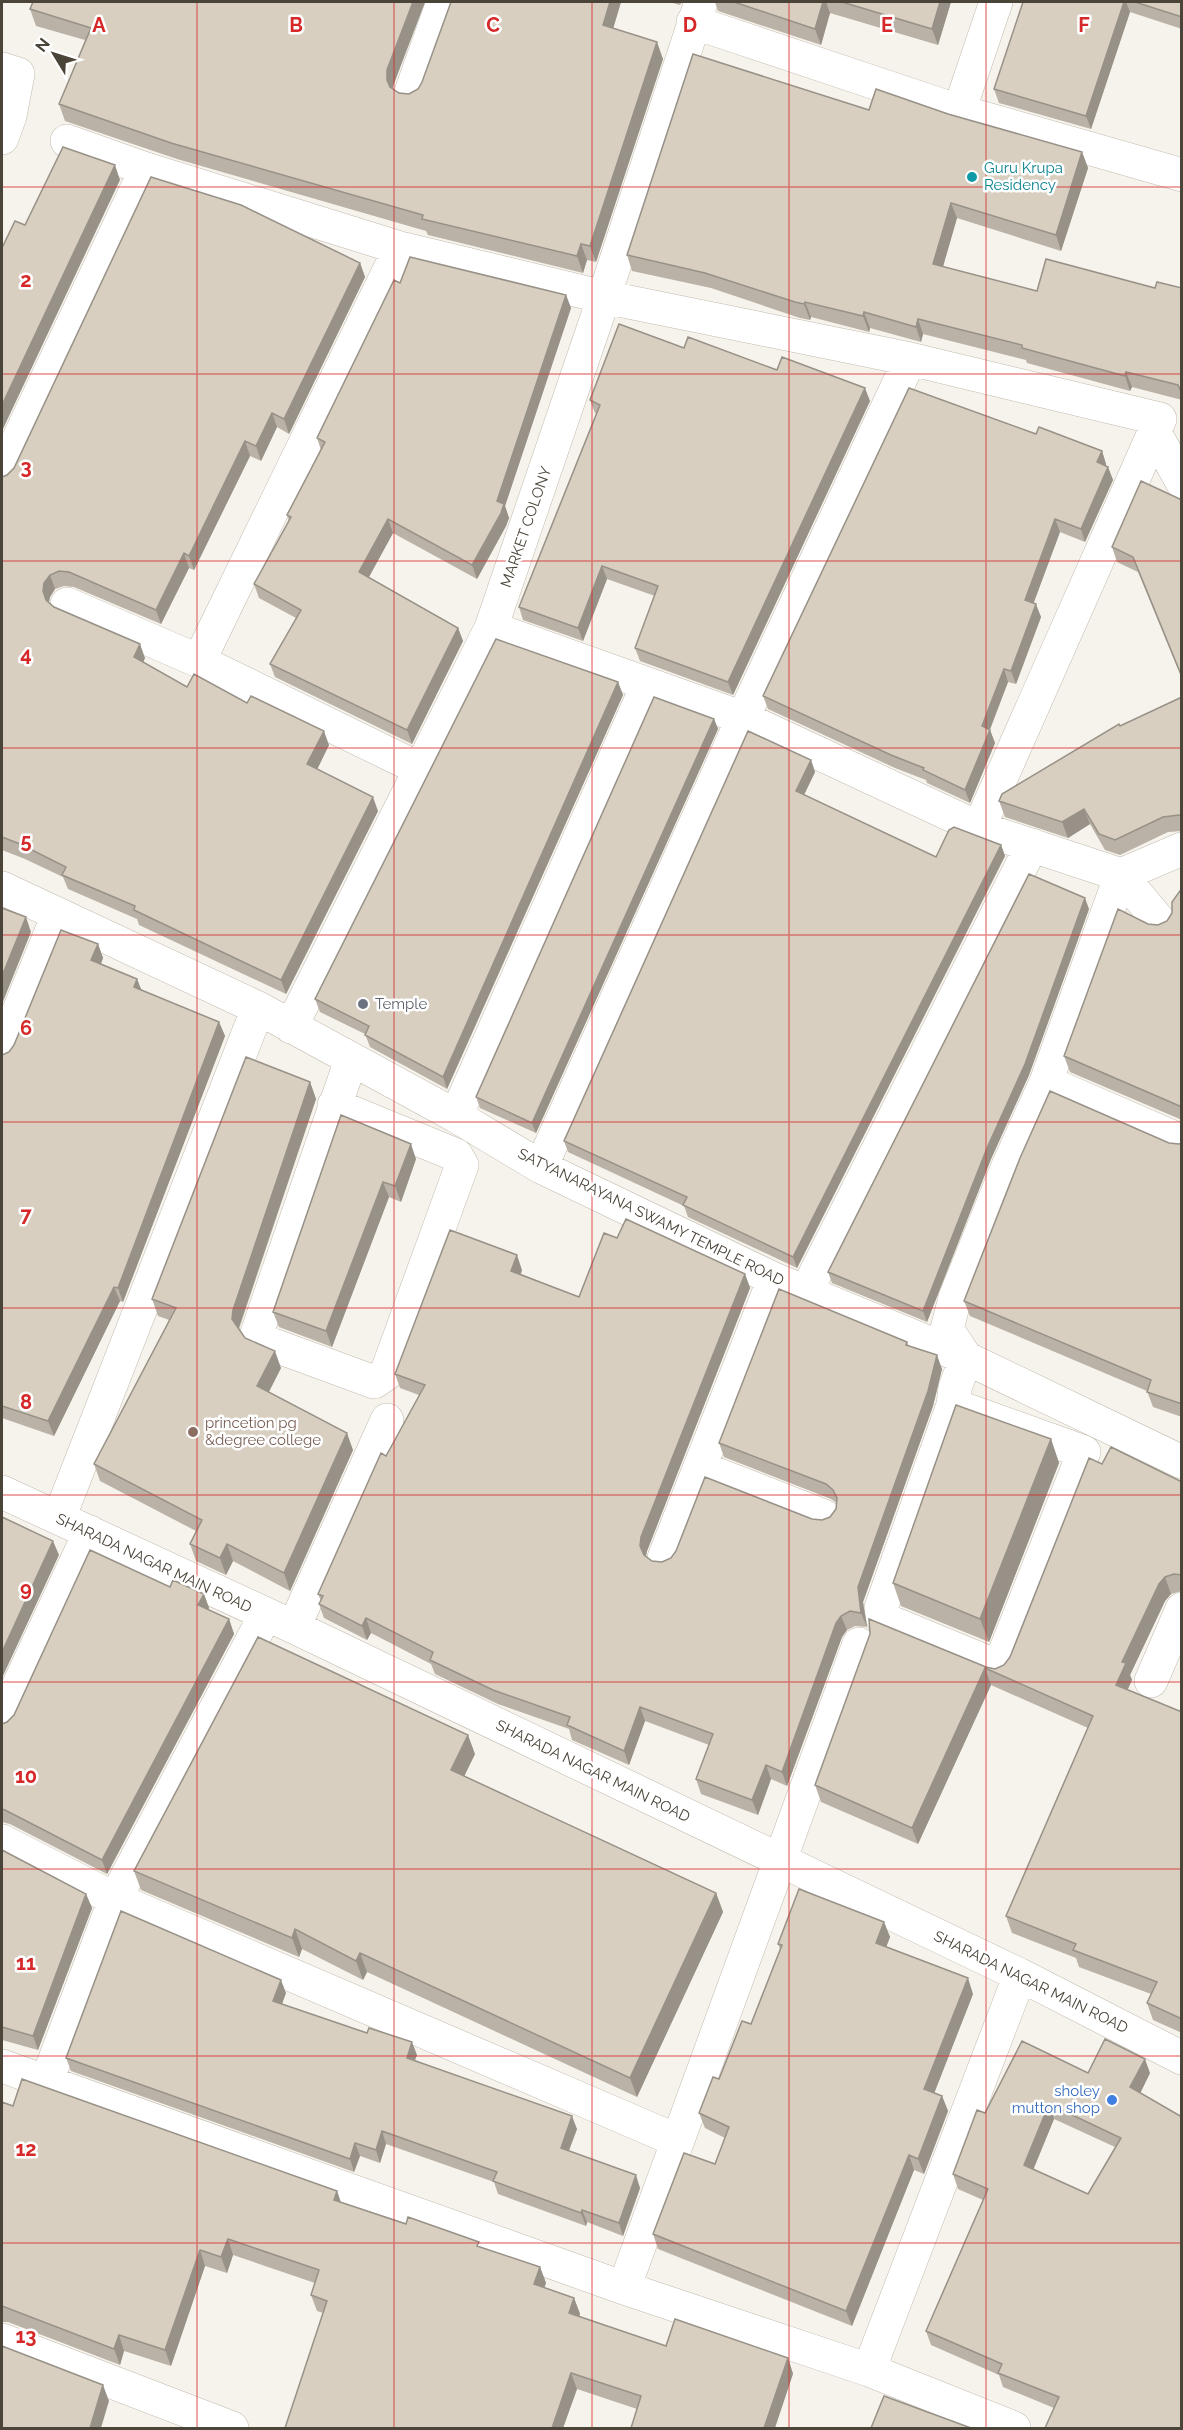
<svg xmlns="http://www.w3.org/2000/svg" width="1183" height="2430" viewBox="0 0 1183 2430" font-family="Raleway,sans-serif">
	<rect width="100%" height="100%" fill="#f6f3ec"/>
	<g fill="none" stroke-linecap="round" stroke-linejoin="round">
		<defs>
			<path id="minor" d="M693 22 959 111 1182 175
				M2 69 18 74 10 116 2 138
				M411 92 443 2
				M959 111 996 2
				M67 141 146 169
				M1155 433 1182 482
				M2 474 146 169 400 248 604 297 910 359 1160 419 979 828
				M67 604 199 661 422 770
				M491 628 743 718 979 828 1121 875 1046 1082 1008 1166 955 1298 947 1329 966 1358 955 1388 953 1405 881 1608 883 1619 999 1667 1084 1452 953 1405
				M199 661 400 248
				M2 888 258 1008 456 1116 541 1167 774 1279 966 1358 1182 1462
				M1160 922 1121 875 1182 849
				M291 1027 491 628 604 297 701 2
				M2 1052 58 915
				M1046 1082 1182 1141
				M334 1105 456 1155 462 1165 386 1374 374 1382 265 1342 257 1333 351 1060
				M456 1116 648 684
				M541 1167 743 718 910 359
				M806 1292 1032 845
				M701 1468 824 1516
				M2 1492 294 1627 1020 1975 1182 2058
				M59 1518 258 1008
				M664 1558 774 1279
				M294 1627 387 1420
				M1151 1681 1182 1609
				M2 1721 90 1532
				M2 1841 115 1899 676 2140
				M2 2066 624 2288 869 2370 1014 2428
				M46 2083 115 1899 266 1614
				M624 2288 859 1644
				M2 2340 232 2428
				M869 2370 1020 1975"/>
		</defs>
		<use href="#minor" stroke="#c2bbae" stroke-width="34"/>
		<use href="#minor" stroke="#fff" stroke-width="33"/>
	</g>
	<path fill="#bab2a6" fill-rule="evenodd" d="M33 2H425L393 86V89L399 93 409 94 418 89 422 82 451 2H621L613 29 663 59 596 262 587 260 583 273 428 235 426 231 177 159 65 121 59 104 85 40 36 26 30 9Z
		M669 2H682L680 5Z
		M715 2H951L938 45 830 13 821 45 718 11Z
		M1023 2H1182V29L1130 12 1091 129 999 103 994 89Z
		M869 110 948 114 1082 152 1088 168 1061 251 957 218 943 267 1037 291 1182 288V400L1132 387 1130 391 1027 363 1026 360 923 334 921 342 870 328 869 332 811 317 810 320 800 318 711 288 632 271 627 255Z
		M360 263 365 277 289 434 277 427 261 461 250 456 194 570 189 568 161 624 74 587 64 586 55 589 50 597 49 602 54 607 145 658 143 662 187 687 247 703 329 745 317 769 378 811 286 994 139 925 137 919 68 889 63 877 25 859 2 850V477L7 475Z
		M400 283 566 295 571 308 505 506 509 518 506 526 477 579 393 533 369 577 458 628 463 641 412 744 275 677 270 664 296 618 259 598 254 584 289 521 287 515 321 450 317 438Z
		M684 348 777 370 870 401 733 695 640 661 635 648 655 596 607 579 583 641 523 620 519 607 597 414 595 413 590 400Z
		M1036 434 1102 451 1106 464 1105 466 1108 467 1113 480 1085 542 1060 532 1033 603 1041 617 1016 684 1008 682 990 730 995 743 970 803 927 783 926 780 895 768 768 709 763 696Z
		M1182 500V679L1138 572 1117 562 1112 547Z
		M618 682 623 695 447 1089 370 1047 365 1034 320 1012 315 999Z
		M1182 697V831L1168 832 1120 855 1105 850 1090 824 1068 838 1005 817 999 801 1120 726Z
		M714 719 718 729 536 1133 480 1108 476 1097Z
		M811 760 815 772 804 795 936 857 1001 845 1005 856 797 1268 688 1217 684 1206 568 1152 564 1141Z
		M1182 888V1120L1070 1072 1064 1056 1148 924 1158 925 1167 921 1172 913Z
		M1089 909 1029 1075 991 1159 927 1322 832 1283 828 1272Z
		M98 944 103 958 101 964 137 979 141 990 219 1022 225 1036 123 1302 120 1301 54 1436 2 1418V1055L9 1052Z
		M310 1082 316 1099 239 1329 245 1338 281 1368 269 1392 353 1450 290 1591 233 1561 226 1575 196 1561 190 1544 196 1531 100 1481 94 1464 169 1320 158 1316 152 1299Z
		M341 1115 416 1159 401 1202 389 1197 332 1347 279 1327 273 1312Z
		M1169 1143 1179 1144 1182 1143V1417L1153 1407 1147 1391 970 1316 964 1301Z
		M617 1238 745 1274 750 1288 647 1551 646 1556 652 1561 662 1562 812 1519 822 1520 830 1517 836 1509 837 1503 831 1499 724 1457 719 1443 907 1342 909 1346 942 1369 933 1406 863 1602 867 1627 855 1626 847 1630 842 1637 787 1786 771 1779 758 1815 701 1794 696 1779 709 1745 645 1721 629 1765 572 1740 569 1729 498 1704 435 1674 431 1664 371 1633 367 1640 324 1618 319 1604 321 1601 318 1594 386 1456 419 1395 400 1388 395 1374 522 1270 521 1274 579 1297Z
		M1051 1439 1059 1463 989 1642 901 1606 893 1583Z
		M1102 1464 1182 1482V1591L1171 1594 1165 1601 1130 1675 1132 1680 1127 1690 1182 1712V2033L1153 2020 1147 2003 1151 1994 1079 1967 1076 1958 1012 1933 1006 1916 1088 1728 991 1685 918 1844 821 1802 815 1785 986 1667 995 1669 1004 1665 1010 1657Z
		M170 1587 204 1594 209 1608 208 1610 229 1619 234 1634 107 1874 10 1824 2 1822V1724L7 1722Z
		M475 1754 464 1776 716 1893 723 1912 637 2097 367 1972 363 1980 302 1949 299 1957 141 1890 134 1871Z
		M2 1850 86 1894 92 1908 38 2050 2 2040Z
		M884 1922 890 1937 886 1947 973 1994 934 2093 942 2096 948 2111 924 2174 914 2170 852 2326 658 2249 653 2234 715 2164 725 2138 705 2128 699 2113 751 2024 780 1949 778 1944Z
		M286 1993 282 2004 417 2055 415 2060 577 2129 569 2151 640 2188 623 2236 587 2222 586 2226 498 2194 494 2182 386 2144 380 2163 360 2156 354 2172 71 2071 66 2058Z
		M1088 2073H1150L1140 2093 1182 2117 1054 2408 1003 2387 999 2375 931 2345 926 2331 983 2200 958 2189 953 2174 985 2113ZM1054 2119 1115 2147 1088 2194 1033 2170Z
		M2 2102 13 2106 337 2191 341 2202 540 2267 546 2283 544 2288 574 2298 580 2314 579 2317 666 2346 788 2358 793 2374 637 2409 577 2389 563 2428H285L323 2313 317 2311 311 2295 315 2283 233 2255 227 2273 205 2266 171 2366 124 2351 120 2365 8 2322H2Z"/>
	<path fill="#979187" d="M413 2H425L393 86V96L387 80V70Z
		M610 2H621L609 42 603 25Z
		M823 2H826L830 13 821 45 815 29Z
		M940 2H951L938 45 932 29Z
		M1124 2H1126L1130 12 1091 129 1086 116Z
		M657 42 663 59 596 262 590 246Z
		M1082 152 1088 168 1061 251 1056 235Z
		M115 165 120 180 2 431V405Z
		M951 203 957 218 939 280 933 264Z
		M581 244 587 260 583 273 577 256Z
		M360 263 365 277 289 434 284 419Z
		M566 295 571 308 505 506 509 518 506 526 477 579 472 565 497 501Z
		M805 302 811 317 810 320 804 304Z
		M864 312 870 328 869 332 863 316Z
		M918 319 923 334 921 342 916 327Z
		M1126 372 1132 387 1130 391 1125 376Z
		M865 388 870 401 733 695 728 682Z
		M272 413 277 427 261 461 256 446Z
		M245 441 250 456 194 570 189 556Z
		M1102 451 1106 464 1102 475 1097 462Z
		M1108 467 1113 480 1085 542 1081 529Z
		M388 519 393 533 364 586 359 572Z
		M1055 519 1060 532 1030 613 1025 600Z
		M184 553 189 568 161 624 156 610Z
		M602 566 607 579 583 641 578 628Z
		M50 575 55 589 50 597 48 606 43 591 44 583Z
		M1036 604 1041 617 1016 684 1011 671Z
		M458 628 463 641 412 744 407 730Z
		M140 644 145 658 139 671 134 657Z
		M1004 669 1008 682 986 739 990 730 995 743 970 803 965 790 982 726Z
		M618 682 623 695 447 1089 443 1077Z
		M714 719 718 729 536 1133 532 1123Z
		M324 731 329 745 313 778 307 764Z
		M811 760 815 772 800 803 796 791Z
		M373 797 378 811 286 994 281 980Z
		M1084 809 1090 824 1068 838 1062 822Z
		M1001 845 1005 856 797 1268 793 1257Z
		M1085 898 1089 909 1029 1075 991 1159 927 1322 923 1311Z
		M26 917 31 932 2 1004V976Z
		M98 944 103 958 96 975 91 960Z
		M137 979 143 994 134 987Z
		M219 1022 225 1036 123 1302 118 1288Z
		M310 1082 316 1099 239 1327V1336L232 1319 233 1310Z
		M411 1144 416 1159 401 1202 395 1186Z
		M383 1182 389 1197 332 1347 326 1331Z
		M517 1255 522 1270 516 1285 511 1271Z
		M745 1274 750 1288 647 1551 645 1560 640 1546 641 1537Z
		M114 1287 120 1301 54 1436 48 1421Z
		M275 1351 281 1368 263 1403 257 1386Z
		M937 1355 942 1369 933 1406 863 1602 867 1627 861 1613 858 1587Z
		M347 1433 353 1450 290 1591 284 1573Z
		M1051 1439 1059 1463 989 1642 980 1619Z
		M53 1541 59 1555 2 1678V1652Z
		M227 1544 233 1561 226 1575 220 1558Z
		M1165 1577 1171 1594 1165 1601 1130 1675 1132 1680 1122 1702 1116 1685 1122 1662 1159 1584Z
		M204 1594 209 1608 203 1619 198 1605Z
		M841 1616 847 1630 842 1637 787 1786 782 1772 836 1623Z
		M366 1618 371 1633 367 1640 362 1626Z
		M229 1619 234 1634 107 1874 102 1860Z
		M985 1668 991 1685 918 1844 912 1828Z
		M640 1707 645 1721 629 1765 624 1751Z
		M468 1735 475 1754 458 1789 451 1770Z
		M766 1765 771 1779 758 1815 752 1800Z
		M716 1893 723 1912 637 2097 630 2078Z
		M86 1894 92 1908 38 2050 33 2036Z
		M884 1922 890 1937 882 1958 876 1943Z
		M295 1929 302 1949 299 1957 292 1938Z
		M360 1953 367 1972 363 1980 356 1961Z
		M968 1978 973 1994 930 2104 924 2089Z
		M281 1980 286 1993 278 2014 273 2001Z
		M412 2042 417 2055 411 2070 407 2058Z
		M1145 2059 1150 2073 1136 2102 1130 2087Z
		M942 2096 948 2111 924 2174 918 2159Z
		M1049 2104 1054 2119 1029 2180 1024 2165Z
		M572 2116 577 2129 565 2160 561 2148Z
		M382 2131 386 2144 380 2163 376 2150Z
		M355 2143 360 2156 354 2172 350 2159Z
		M909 2155 914 2170 852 2326 846 2311Z
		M636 2175 640 2188 623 2236 619 2223Z
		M337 2191 342 2207 334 2200Z
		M582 2210 587 2222 586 2226 581 2213Z
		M228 2239 233 2255 227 2273 221 2257Z
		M200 2250 205 2266 171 2366 165 2350Z
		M540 2267 546 2283 540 2300 534 2284Z
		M574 2298 580 2314 575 2329 569 2313Z
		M119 2335 124 2351 120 2365 114 2349Z
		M788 2358 793 2374 775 2428H764Z
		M571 2373 577 2389 563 2428H552Z
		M103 2385 109 2401 101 2428H90Z"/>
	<path fill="#d8cfc1" stroke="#979187" stroke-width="1.5" fill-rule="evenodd" d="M33 2H413L387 70V80L390 87 399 93 409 94 418 89 422 82 451 2H610L603 25 657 42 590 246 581 244 577 256 422 219 423 215 171 143 59 104 91 28 30 9Z
		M734 2H823L815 29Z
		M842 2H940L932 29Z
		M1023 2H1124L1086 116 994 89Z
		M1135 2H1182V17Z
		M693 54 869 110 876 89 948 114 1082 152 1056 235 951 203 933 264 1037 291 1046 259 1155 288 1157 282 1182 288V394L1178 385 1126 372 1125 376 1022 348V345L918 319 916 327 864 312 863 316 805 302 804 304 795 302 705 273 627 255Z
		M63 147 115 165 2 405V248L15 221 25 225Z
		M151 177 241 205 360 263 284 419 272 413 256 446 245 441 189 556 184 553 156 610 69 572 59 571 50 575 44 583 43 591 46 600 54 607 140 644 134 657 187 687 194 674 247 703 251 696 324 731 307 764 373 797 281 980 134 910 135 906 62 875 66 867 20 844 2 837V477L7 475 14 468Z
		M410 257 566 295 497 501 504 504 501 513 472 565 388 519 359 572 458 628 407 730 270 664 301 610 254 584 291 517 287 515 325 442 317 438 394 280 400 283Z
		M619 324 684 348 688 337 777 370 782 357 865 388 728 682 635 648 658 586 602 566 578 628 519 607 600 405 590 400Z
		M909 388 1036 434 1039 427 1102 451 1097 462 1108 467 1081 529 1055 519 1025 600 1036 604 1011 671 1004 669 982 726 990 730 965 790 923 770 924 768 891 755 763 696Z
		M1141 481 1182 500V677L1133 557 1112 547Z
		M496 639 618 682 443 1077 365 1035 369 1026 315 999Z
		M654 697 714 719 532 1123 476 1097Z
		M1182 697V816L1179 815 1163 817 1115 840 1099 834 1084 809 1062 822 999 801 1002 794 1119 724 1120 726Z
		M748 731 811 760 796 791 936 857 949 830 954 827 1001 845 793 1257 683 1205 687 1197 564 1141Z
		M1029 874 1085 898 1025 1064 987 1148 923 1311 828 1272Z
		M1182 888V1107L1064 1056 1118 909 1148 924 1158 925 1167 921 1172 913V902Z
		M2 908 26 917 2 976Z
		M61 930 98 944 91 960 137 979 134 987 219 1022 118 1288 114 1287 48 1421 2 1406V1055L9 1052 14 1045Z
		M246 1057 310 1082 233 1310 232 1319 245 1338 275 1351 257 1386 347 1433 284 1573 227 1544 220 1558 190 1544 202 1520 94 1464 176 1308 152 1299Z
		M1050 1091 1169 1143 1179 1144 1182 1143V1404L1147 1392 1151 1380 964 1301 1020 1158Z
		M341 1115 411 1144 395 1186 383 1182 326 1331 273 1312Z
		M626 1219 745 1274 641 1537 640 1546 644 1555 652 1561 662 1562 671 1558 676 1551 705 1477 812 1519 822 1520 830 1517 836 1509 837 1498 833 1490 826 1484 719 1443 779 1289 907 1342 906 1345 937 1355 928 1391 858 1587 861 1613 850 1611 841 1616 836 1623 782 1772 766 1765 752 1800 696 1779 713 1734 640 1707 624 1751 567 1725 570 1717 493 1690 430 1660 433 1652 366 1618 362 1626 319 1604 323 1596 318 1594 381 1453 386 1456 425 1385 395 1374 450 1230 517 1255 511 1271 579 1297 604 1233 617 1238Z
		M956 1405 1051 1439 980 1619 893 1583Z
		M1111 1447 1182 1482V1575L1174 1574 1165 1577 1159 1584 1122 1662 1126 1663 1116 1685 1182 1712V2019L1147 2003 1157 1982 1073 1950 1076 1944 1006 1916 1093 1716 985 1668 912 1828 815 1785 870 1634 869 1619 986 1667 995 1669 1004 1665 1010 1657 1089 1458 1102 1464Z
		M2 1517 53 1541 2 1652Z
		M90 1550 170 1587 173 1580 204 1594 198 1605 229 1619 102 1860 5 1810 2 1809V1724L7 1722 14 1715Z
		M258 1637 468 1735 451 1770 716 1893 630 2078 360 1953 356 1961 295 1929 292 1938 134 1871Z
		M2 1850 86 1894 33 2036 2 2027Z
		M799 1889 884 1922 876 1943 968 1978 924 2089 942 2096 918 2159 909 2155 846 2311 653 2234 684 2153 715 2164 729 2127 699 2113 713 2077 719 2079 742 2021 751 2024 782 1945 778 1944Z
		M121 1911 281 1980 273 2001 367 2033 369 2028 412 2042 407 2058 572 2116 561 2148 636 2175 619 2223 582 2210 581 2213 493 2181 497 2172 382 2131 376 2150 355 2143 350 2159 66 2058Z
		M1105 2039 1145 2059 1130 2087 1182 2117V2428H1045L1059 2397 998 2373 1002 2364 926 2331 988 2189 953 2174 977 2110 985 2113 1022 2041 1088 2073ZM1049 2104 1121 2138 1088 2194 1024 2165Z
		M22 2079 337 2191 334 2200 406 2224 408 2217 479 2242 477 2246 540 2267 534 2284 574 2298 569 2313 666 2346 675 2319 788 2358 764 2428H631L641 2396 571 2373 552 2428H285L327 2301 311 2295 319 2270 228 2239 221 2257 200 2250 165 2350 119 2335 114 2349 2 2306V2102L13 2106Z
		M2 2346 103 2385 90 2428H2Z
		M884 2396 971 2428H871Z"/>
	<path fill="none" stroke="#d62828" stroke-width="1.5" stroke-opacity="0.55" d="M197 2V2428M394 2V2428M592 2V2428M789 2V2428M986 2V2428M2 187H1182M2 374H1182M2 561H1182M2 748H1182M2 935H1182M2 1122H1182M2 1308H1182M2 1495H1182M2 1682H1182M2 1869H1182M2 2056H1182M2 2243H1182"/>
	<circle fill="#0f9aa8" stroke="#fff" stroke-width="2" cx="972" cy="177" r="6"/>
	<circle fill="#6b7280" stroke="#fff" stroke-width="2" cx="363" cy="1004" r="6"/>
	<circle fill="#8d6e63" stroke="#fff" stroke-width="2" cx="193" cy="1432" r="6"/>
	<circle fill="#3f7fe0" stroke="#fff" stroke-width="2" cx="1112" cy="2100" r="6"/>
	<g text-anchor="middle" stroke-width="5" stroke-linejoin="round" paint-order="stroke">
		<g font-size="15" fill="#0d838f" stroke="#fff" text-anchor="start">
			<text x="984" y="173">Guru Krupa<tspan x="984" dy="17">Residency</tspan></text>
		</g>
		<g font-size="15" fill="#4b4439" stroke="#fff">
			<text transform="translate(526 527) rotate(-71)" y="5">MARKET COLONY</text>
			<text transform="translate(651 1217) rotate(26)" y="5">SATYANARAYANA SWAMY TEMPLE ROAD</text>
			<text transform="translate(154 1563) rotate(25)" y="5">SHARADA NAGAR MAIN ROAD</text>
			<text transform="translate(593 1771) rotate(26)" y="5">SHARADA NAGAR MAIN ROAD</text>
			<text transform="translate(1031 1982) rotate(26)" y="5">SHARADA NAGAR MAIN ROAD</text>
		</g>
		<g font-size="15" fill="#5b616d" stroke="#fff" text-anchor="start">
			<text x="375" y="1009">Temple</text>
		</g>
		<g font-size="15" fill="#785e54" stroke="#fff" text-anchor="start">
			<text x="205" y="1428">princetion pg<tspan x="205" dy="17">&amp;degree college</tspan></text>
		</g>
		<g font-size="15" fill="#366cbe" stroke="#fff" text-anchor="end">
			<text x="1100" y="2096">sholey<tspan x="1100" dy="17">mutton shop</tspan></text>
		</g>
	</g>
	<g font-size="20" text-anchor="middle" font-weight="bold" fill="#d62828" stroke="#fff" stroke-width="5" stroke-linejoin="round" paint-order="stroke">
		<text x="99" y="32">A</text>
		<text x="296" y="32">B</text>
		<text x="493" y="32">C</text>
		<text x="690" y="32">D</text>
		<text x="887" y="32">E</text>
		<text x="1084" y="32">F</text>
		<text x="26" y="287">2</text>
		<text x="26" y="474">3</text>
		<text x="26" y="661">4</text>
		<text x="26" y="848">5</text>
		<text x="26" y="1035">6</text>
		<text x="26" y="1222">7</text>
		<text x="26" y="1409">8</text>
		<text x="26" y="1596">9</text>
		<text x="26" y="1783">10</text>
		<text x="26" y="1970">11</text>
		<text x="26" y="2156">12</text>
		<text x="26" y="2343">13</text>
	</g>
	<rect width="1183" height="2430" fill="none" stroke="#4b4439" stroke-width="6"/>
	<g transform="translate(54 54) rotate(308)" stroke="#ffffff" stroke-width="4.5" paint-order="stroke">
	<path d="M0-4.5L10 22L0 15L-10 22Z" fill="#4b4439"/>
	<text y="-9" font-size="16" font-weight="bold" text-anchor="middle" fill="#4b4439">N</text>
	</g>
</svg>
